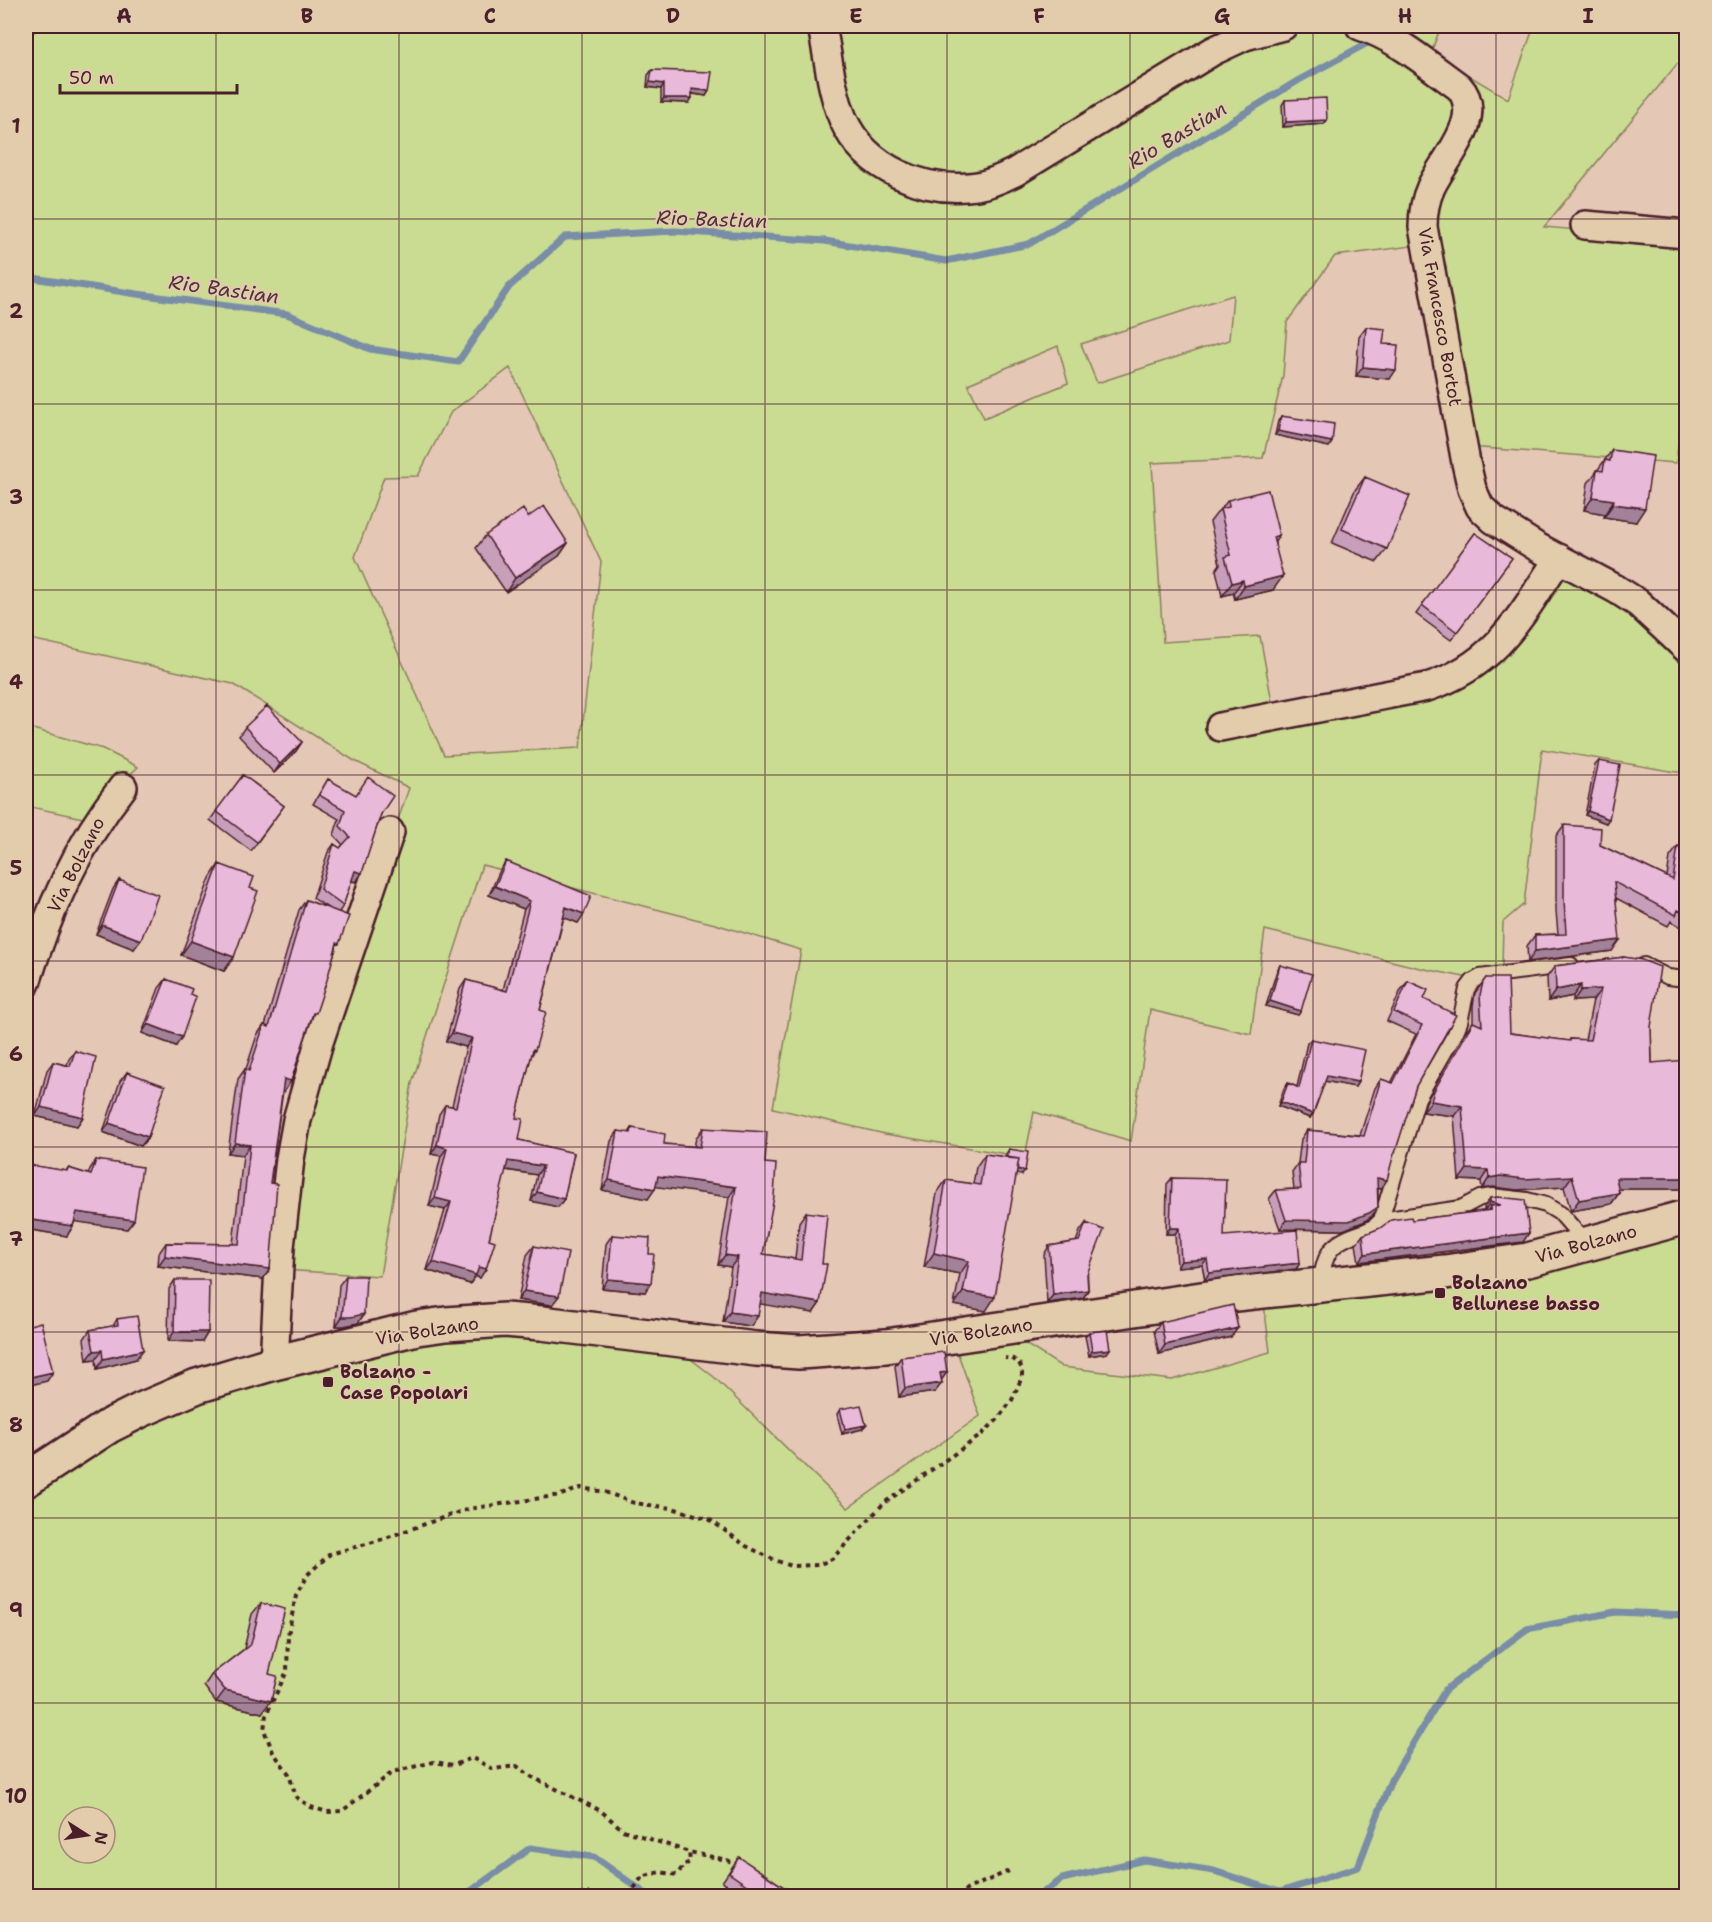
<svg xmlns="http://www.w3.org/2000/svg" width="1712" height="1922" viewBox="0 0 1712 1922" font-family="'Shantell Sans',sans-serif">
	<rect width="100%" height="100%" fill="#e4c8b5"/>
	<filter id="ink" filterUnits="userSpaceOnUse"><feTurbulence type="fractalNoise" baseFrequency=".0167" numOctaves="2"/><feDisplacementMap in="SourceGraphic" scale="12" xChannelSelector="R" yChannelSelector="G"/><feConvolveMatrix kernelMatrix="1 2 1 2 8 2 1 2 1" color-interpolation-filters="sRGB"/></filter>
	<g filter="url(#ink)">
		<path fill="#c9dc91" stroke="#8a7e5e" stroke-width="1.5" fill-rule="evenodd" d="M26 26H1441L1431 53 1508 99 1534 26H1686V65L1677 64 1544 227 1686 240V376L1676 463 1457 446 1419 245 1335 256 1287 322 1283 376 1263 458 1152 463 1163 642 1260 636 1277 729 1449 692 1553 555 1686 640V771L1676 772 1542 749 1524 904 1503 922 1502 971 1469 978 1420 968 1265 930 1251 1034 1150 1010 1131 1141 1034 1112 1025 1157 885 1134 773 1108 801 950 715 924 482 865 412 1083 380 1276 282 1270 290 1188 337 997 409 788 353 760 233 684 26 638ZM1233 295 1229 340 1097 383 1081 344ZM1058 346 1068 383 984 418 968 384ZM510 368 601 562 580 748 444 755 355 557 384 477 418 476 451 412Z
			M26 727 103 749 138 767 120 784 92 820 26 806Z
			M1686 1229V1896H26V1488L194 1396 479 1329 674 1346 714 1377 848 1508 980 1416 951 1334 997 1326 1062 1367 1172 1380 1270 1352 1263 1296ZM69 1817H105V1853H69Z"/>
		<g fill="none" stroke-linecap="round" stroke-linejoin="round">
			<path stroke="#798da7" stroke-width="7" d="M1392 32 1406 26
				M26 35 37 26
				M26 280 33 278 137 294 287 314 370 349 458 362 509 287 565 237 674 231 825 241 946 261 1029 244 1299 80 1373 40
				M464 1896 530 1848 594 1857 649 1896
				M1038 1896 1062 1879 1144 1860 1214 1871 1280 1892 1358 1867 1391 1780 1446 1689 1527 1629 1615 1612 1686 1615"/>
			<defs>
				<path id="service" d="M1644 965 1668 977 1686 979
					M1381 1220 1461 1208 1480 1198 1492 1196 1527 1200 1546 1205 1561 1214 1586 1243
					M1320 1284C1325 1255 1328 1244 1357 1234 1366 1231 1374 1228 1381 1220L1418 1098 1455 1034 1460 1022 1467 989 1473 981 1480 977 1571 965"/>
				<path id="minor" d="M822 26C828 56 831 90 843 119 865 169 925 194 977 186 990 184 1003 178 1015 172L1213 51 1245 36 1283 26
					M1360 26C1396 37 1428 65 1459 87 1486 117 1444 159 1431 187 1425 200 1423 213 1423 227L1466 463 1472 489 1480 507 1494 520 1537 547 1616 589 1638 603 1686 648
					M1585 225 1686 234
					M1220 727 1427 687C1497 665 1521 615 1559 558
					M26 983C48 912 77 845 123 787
					M274 1363 280 1247 290 1159 297 1120 319 1042 390 832"/>
				<path id="tertiary" d="M26 1480 109 1426 141 1410 197 1386 274 1363 417 1328 446 1324 505 1320 541 1323 756 1349 799 1352 886 1346 1235 1294 1445 1272 1528 1260 1686 1217"/>
			</defs>
			<use href="#service" stroke="#4a1f2b" stroke-width="18"/>
			<use href="#minor" stroke="#4a1f2b" stroke-width="32"/>
			<use href="#tertiary" stroke="#4a1f2b" stroke-width="38"/>
			<path stroke="#4a1f2b" stroke-width="4" stroke-dasharray="4.5 4.5" stroke-linecap="butt" d="M739 1865 727 1860 689 1852 623 1830 601 1811 532 1777 517 1766 493 1769 472 1758 454 1765 433 1762 393 1772 342 1811 327 1812 311 1807 296 1797 289 1774 273 1752 264 1730 266 1715 287 1671 288 1635 296 1595 307 1575 330 1554 377 1541 468 1509 561 1495 581 1488 605 1492 634 1503 672 1508 709 1519 746 1546 777 1561 792 1566 818 1565 832 1559 884 1503 980 1436 997 1420 1012 1400 1022 1377V1369L1019 1363 1013 1359 1005 1358
				M580 1896 586 1892 595 1896
				M629 1896 642 1877 660 1872 677 1875 684 1865 690 1862 689 1852
				M956 1896 970 1888 1009 1871"/>
			<use href="#service" stroke="#e3ccac" stroke-width="14"/>
			<use href="#minor" stroke="#e3ccac" stroke-width="27"/>
			<use href="#tertiary" stroke="#e3ccac" stroke-width="33"/>
		</g>
		<path fill="#c89fbb" stroke="#4a1f2b" stroke-width="1.5" d="M652 70 709 91 706 96 692 94 689 103 661 102V89L647 87 648 75Z
			M1285 100 1327 120 1324 124 1283 127 1282 105Z
			M1366 327 1383 344 1390 379 1356 376 1359 336Z
			M1281 416 1332 442 1329 447 1275 435 1278 421Z
			M1612 450 1636 522 1604 517 1605 514 1584 510 1588 483Z
			M1365 477 1387 549 1377 562 1332 543 1355 490Z
			M1228 500 1279 535 1275 542 1273 590 1235 599 1233 593 1222 596 1216 570 1220 564 1210 522 1220 509 1222 508Z
			M528 517 568 543 559 556 506 592 476 548 486 535Z
			M1475 533 1512 558 1451 640 1416 614Z
			M245 727 302 742 296 751 274 773 239 736Z
			M1599 761 1606 823 1585 815 1595 765Z
			M243 775 284 806 251 851 210 820Z
			M328 779 381 814 356 882 351 881 343 906 339 912 336 949 310 1021 291 1081 284 1092 283 1091 270 1183V1269L263 1279 158 1266 159 1253 166 1243 233 1244 243 1155 228 1153 238 1079 245 1069H246L257 1035 264 1025 265 1026 299 910 306 900 328 908 313 898 328 852 334 844 340 848 343 845 334 835 339 819 313 804Z
			M1564 825 1600 845 1667 877 1670 857 1678 846 1686 847V927L1685 929 1671 921 1668 926 1616 898 1612 951 1528 962 1527 946 1535 935 1558 934 1556 911V836Z
			M506 861 578 923 564 917 540 1010 535 1050 531 1056 516 1118 519 1140 574 1153 564 1199 558 1207 531 1201 537 1175 505 1170 480 1278 475 1276 470 1284 427 1270 445 1210 429 1206 441 1156 431 1154 439 1114 445 1105 452 1106 466 1047 446 1041 460 989 466 980 503 990 524 909 489 895 500 870Z
			M219 864 250 888 234 957 224 971 181 955 210 878Z
			M119 880 134 949 96 934 113 889Z
			M1624 957 1651 1027 1652 1063 1686 1189H1618L1619 1193 1611 1204 1571 1211 1564 1187 1517 1190 1493 1187 1482 1189 1481 1181 1459 1180 1454 1116 1423 1112 1426 1102 1465 1032 1473 1022V1006L1475 993 1486 978 1510 1033 1569 1041 1570 1039 1585 1040 1593 1000 1573 1001V996L1548 1001 1547 977 1555 966Z
			M1280 965 1301 1011 1298 1015 1266 1006 1277 970Z
			M166 979 176 1046 142 1033 159 988Z
			M1408 981 1424 999 1416 1086 1393 1157 1381 1189 1378 1188V1207L1372 1216 1363 1222 1343 1230 1280 1229 1269 1199 1276 1190 1294 1189 1292 1172 1298 1163 1301 1139 1307 1130 1360 1135 1375 1088 1381 1079 1391 1083 1416 1034 1387 1021 1401 990Z
			M1311 1039 1358 1082 1355 1087 1325 1081 1313 1114 1310 1118 1278 1106 1284 1088 1288 1083 1297 1087 1307 1043Z
			M75 1051 83 1117 77 1126 35 1116 47 1070 53 1062 67 1065 69 1059Z
			M127 1072 148 1137 141 1146 103 1132 120 1081Z
			M632 1128 664 1144 694 1147 696 1138 703 1128 765 1163 763 1254 795 1259 799 1222 806 1212 822 1264 820 1303 813 1313 760 1303 751 1326 723 1322 731 1267 718 1265 729 1197 656 1186 648 1199 602 1190 611 1141 618 1131 629 1133Z
			M1009 1149 1025 1171 1022 1175 1016 1174 986 1311 954 1305 960 1274 924 1267 937 1193 946 1180 973 1184 976 1167 985 1154 1006 1157V1154Z
			M96 1160 134 1220 127 1229 75 1221 73 1226 67 1236 26 1229V1172L30 1165 66 1171 68 1168 88 1174 90 1169Z
			M1172 1178 1224 1236 1300 1263 1296 1269 1205 1280 1202 1265 1177 1267 1175 1234H1166L1167 1184Z
			M1490 1198 1523 1242 1359 1262 1356 1244 1363 1235 1412 1220 1484 1211V1207Z
			M1086 1223 1088 1290 1083 1298 1047 1303 1044 1255 1049 1246 1076 1242 1080 1231Z
			M612 1235 645 1292 602 1288 606 1244Z
			M534 1246 552 1305 518 1300 527 1255Z
			M346 1276 364 1314 358 1323 344 1326H336L339 1285Z
			M175 1280 208 1332 202 1342 168 1341 169 1289Z
			M117 1319 136 1359 97 1369 96 1359 87 1360 84 1339 90 1330 113 1326Z
			M1161 1322 1231 1337 1159 1354 1154 1331Z
			M1089 1332 1107 1353 1089 1356 1085 1336Z
			M901 1357 947 1372 941 1380 935 1392 899 1397 895 1366Z
			M840 1409 862 1429 842 1434 837 1414Z
			M261 1603 269 1674 262 1713 216 1702 204 1686 212 1674 244 1649 252 1614Z
			M739 1857 797 1896H744L722 1882Z"/>
		<path fill="#a38299" stroke="#4a1f2b" stroke-width="1.5" d="M650 82 664 84 661 89 647 87Z
			M692 89 709 91 706 96 689 93Z
			M664 98H692L689 103 661 102Z
			M1327 120 1324 124 1283 127 1286 122Z
			M1363 367 1396 370 1390 379 1356 376Z
			M1278 431 1332 442 1329 447 1275 435Z
			M1593 497 1614 500 1605 514 1584 510Z
			M1613 504 1645 508 1636 522 1604 517Z
			M1279 535 1270 549 1273 537Z
			M568 543 559 556 506 592 515 578Z
			M1283 576 1273 590 1235 599 1244 586Z
			M1243 580 1233 593 1222 596 1232 583Z
			M302 742 296 751 274 773 280 764Z
			M1588 811 1609 819 1606 823 1585 815Z
			M355 871 362 873 356 882 348 880Z
			M495 886 530 901 524 909 489 895Z
			M566 907 584 914 578 923 560 916Z
			M102 925 141 940 134 949 96 934Z
			M1620 940 1612 951 1528 962 1535 951Z
			M191 941 234 957 224 971 181 955Z
			M1581 985 1573 996 1548 1001 1556 990Z
			M1601 989 1593 1000 1573 1001 1581 990Z
			M1270 1001 1301 1011 1298 1015 1266 1006Z
			M148 1024 182 1037 176 1046 142 1033Z
			M452 1033 472 1038 466 1047 446 1041Z
			M1327 1076 1358 1082 1355 1087 1324 1081Z
			M284 1079 291 1081 284 1092 277 1089Z
			M1431 1101 1462 1106 1454 1116 1423 1112Z
			M1281 1102 1313 1114 1310 1118 1278 1106Z
			M41 1107 83 1117 77 1126 35 1116Z
			M109 1123 148 1137 141 1146 103 1132Z
			M235 1143 250 1145 243 1155 228 1153Z
			M437 1145 447 1148 441 1156 431 1154Z
			M508 1161 543 1166 537 1175 501 1169Z
			M1006 1167 1025 1171 1022 1175 1003 1172Z
			M1467 1169 1488 1170 1481 1181 1459 1180Z
			M658 1176 736 1187 729 1197 651 1186Z
			M1500 1176H1572L1564 1187 1517 1190 1493 1187 1482 1189 1489 1178Z
			M1377 1178 1387 1180 1381 1189 1371 1187Z
			M1616 1178H1686V1189H1608Z
			M609 1180 655 1189 648 1199 602 1190Z
			M537 1192 564 1199 558 1207 531 1201Z
			M1619 1193 1611 1204 1571 1211 1579 1200Z
			M435 1198 451 1202 445 1210 429 1206Z
			M1490 1202 1501 1205 1491 1210V1206L1487 1212 1484 1211Z
			M1378 1207 1372 1216 1363 1222 1343 1230 1280 1229 1286 1220Z
			M77 1212 134 1220 127 1229 71 1221Z
			M26 1219 73 1226 67 1236 26 1229Z
			M1170 1228H1179L1175 1234H1166Z
			M1529 1233 1523 1242 1359 1262 1365 1254Z
			M934 1253 969 1261 960 1274 924 1267Z
			M725 1255 738 1257 731 1267 718 1265Z
			M165 1256 270 1269 263 1279 158 1266Z
			M1207 1259 1202 1265 1177 1267 1181 1261Z
			M433 1262 479 1267 486 1269 480 1278 475 1276 470 1284 427 1270Z
			M1300 1263 1296 1269 1205 1280 1209 1273Z
			M608 1279 651 1283 645 1292 602 1288Z
			M1088 1290 1083 1298 1047 1303 1053 1295Z
			M524 1291 559 1296 552 1305 518 1300Z
			M963 1292 995 1297 986 1311 954 1305Z
			M762 1293 820 1303 813 1313 755 1303Z
			M730 1312 758 1316 751 1326 723 1322Z
			M364 1314 358 1323 344 1326H336L342 1317Z
			M1238 1328 1231 1337 1159 1354 1165 1345Z
			M174 1332H208L202 1342 168 1341Z
			M1110 1349 1107 1353 1089 1356 1092 1351Z
			M102 1350 96 1359 87 1360 94 1351Z
			M143 1350 136 1359 97 1369 103 1359Z
			M53 1372 47 1381 26 1386V1378Z
			M947 1372 941 1381 940 1373Z
			M942 1383 935 1392 899 1397 905 1388Z
			M866 1425 862 1429 842 1434 845 1429Z
			M225 1690 271 1701 262 1713 216 1702Z"/>
		<path fill="#e9b9da" stroke="#4a1f2b" stroke-width="1.5" d="M652 70 712 72 709 91 692 89V98H664V84L650 82Z
			M1326 98 1327 120 1286 122 1285 100Z
			M1366 327 1385 329 1383 344 1398 345 1396 370 1363 367Z
			M1281 416 1334 424 1332 442 1278 431Z
			M1612 450 1653 456 1645 508 1613 504 1614 500 1593 497 1597 470 1603 471 1605 460 1610 461Z
			M1365 477 1410 496 1387 549 1342 529Z
			M1268 490 1279 535 1273 537 1283 576 1244 586 1243 580 1232 583 1225 557 1231 555 1220 509 1229 507 1228 500Z
			M544 506 568 543 515 578 486 535 523 509 528 517Z
			M1475 533 1512 558 1457 632 1422 605Z
			M267 706 302 742 280 764 245 727Z
			M1599 761 1620 765 1609 819 1588 811Z
			M243 775 284 806 257 842 216 811Z
			M368 777 393 796 381 814 362 873 355 871 343 906 320 889 334 844 340 848 350 837 340 826 345 810 319 795 328 779 356 795Z
			M1564 825 1601 828 1600 845 1673 880 1678 846 1686 847V914L1678 910 1676 915 1614 882 1620 940 1535 951V935L1566 934 1564 900Z
			M506 861 591 896 584 914 566 907 540 1010 546 1012 535 1050 533 1049 516 1118 523 1119 519 1140 574 1153 564 1199 537 1192 543 1166 508 1161 489 1239 495 1241 486 1269 479 1267 476 1275 433 1262 451 1202 435 1198 447 1148 437 1145 445 1105 456 1107 472 1038 452 1033 466 980 507 991 530 901 495 886Z
			M219 864 254 877 250 888 258 891 234 957 191 941Z
			M119 880 158 895 141 940 102 925Z
			M306 900 349 916 339 944 337 943 327 980 316 1013H313L291 1081 284 1079 270 1183 277 1184 270 1269 165 1256 166 1243 239 1244 250 1145 235 1143 245 1069 249 1071 264 1025 269 1027Z
			M1624 957 1642 960 1660 967 1651 1027 1652 1063 1686 1060V1178H1616L1619 1193 1579 1200 1572 1176 1525 1179 1500 1176 1489 1178 1488 1170 1467 1169 1462 1106 1431 1101 1434 1091 1473 1022 1482 1026 1480 995 1483 982 1486 978H1508L1510 1033 1570 1041V1039L1590 1040 1601 989 1581 990V985L1556 990 1555 966Z
			M1280 965 1312 974 1301 1011 1270 1001Z
			M166 979 192 989 190 994 196 997 182 1037 148 1024Z
			M1408 981 1428 990 1424 999 1456 1015 1416 1086 1395 1153H1394L1387 1180 1377 1178 1378 1207 1369 1213 1349 1221 1286 1220 1276 1190 1301 1189 1298 1163H1304L1307 1130 1364 1136 1381 1079 1393 1083 1422 1025 1394 1012Z
			M1311 1039 1365 1050 1358 1082 1327 1076 1313 1114 1281 1102 1288 1083 1299 1088Z
			M75 1051 96 1057 83 1117 41 1107 53 1062 70 1066Z
			M127 1072 165 1086 148 1137 109 1123Z
			M632 1128 665 1134 664 1144 700 1147 703 1128 767 1132 765 1163 776 1164 774 1197 763 1254 801 1260 806 1212 827 1215 822 1264H827L820 1303 762 1293 758 1316 730 1312 738 1257 725 1255 736 1187 658 1176 655 1189 609 1180 618 1131 631 1133Z
			M1009 1149 1028 1152 1025 1171 1017 1169 1019 1159 1008 1158Z
			M985 1154 1019 1159 995 1297 963 1292 969 1261 934 1253 946 1180 980 1185Z
			M96 1160 142 1167 134 1220 77 1212 73 1226 26 1219V1194L30 1165 67 1171 68 1168 91 1175Z
			M1172 1178 1226 1179 1224 1236 1297 1230 1300 1263 1209 1273 1207 1259 1181 1261 1179 1228H1170Z
			M1498 1197 1525 1200 1529 1233 1365 1254 1363 1235 1380 1228 1391 1220 1411 1217 1412 1220 1491 1210V1206L1501 1205 1490 1202V1198Z
			M1086 1223 1104 1230 1087 1274 1088 1290 1053 1295 1049 1246 1079 1241Z
			M612 1235 650 1238 649 1254H654L651 1283 608 1279Z
			M534 1246 568 1253 559 1296 524 1291Z
			M346 1276H366L364 1314 351 1317H342Z
			M175 1280H209L208 1332H174Z
			M1233 1305 1238 1328 1165 1345 1161 1322Z
			M137 1316 143 1350 103 1359 102 1350 94 1351 90 1330 118 1325 117 1319Z
			M41 1322 53 1372 26 1378V1326Z
			M1107 1330 1110 1349 1092 1351 1089 1332Z
			M944 1352 947 1372 940 1373 942 1383 905 1388 901 1357Z
			M861 1405 866 1425 845 1429 840 1409Z
			M261 1603 285 1609 269 1674 277 1676 271 1701 225 1690 212 1674 251 1644Z
			M739 1857 797 1896H763L729 1873Z"/>
	</g>
	<path fill="none" stroke="#4a1f2b" stroke-width="1.5" stroke-opacity="0.55" d="M216 26V1896M399 26V1896M582 26V1896M765 26V1896M947 26V1896M1130 26V1896M1313 26V1896M1496 26V1896M26 219H1686M26 404H1686M26 590H1686M26 775H1686M26 961H1686M26 1147H1686M26 1332H1686M26 1518H1686M26 1703H1686"/>
	<g fill="#4a1f2b" stroke="#e3ccac" stroke-width="2">
		<rect x="1434" y="1287" width="12" height="12" rx="3"/>
		<rect x="322" y="1376" width="12" height="12" rx="3"/>
	</g>
	<g text-anchor="middle" stroke-width="4.5" stroke-linejoin="round" paint-order="stroke">
		<g font-size="18" fill="#4a1f2b" stroke="#e3ccac">
			<text transform="translate(1440 317) rotate(80)" y="6">Via Francesco Bortot</text>
			<text transform="translate(76 865) rotate(-63)" y="6">Via Bolzano</text>
			<text transform="translate(1586 1244) rotate(-15)" y="6">Via Bolzano</text>
			<text transform="translate(427 1331) rotate(-9)" y="6">Via Bolzano</text>
			<text transform="translate(981 1332) rotate(-9)" y="6">Via Bolzano</text>
		</g>
		<g font-size="18" font-weight="bold" fill="#4a1f2b" stroke="#e3ccac" text-anchor="start">
			<text x="1452" y="1289">Bolzano<tspan x="1452" dy="21">Bellunese basso</tspan></text>
			<text x="340" y="1378">Bolzano -<tspan x="340" dy="21">Case Popolari</tspan></text>
		</g>
		<g font-size="20" font-style="italic" fill="#523140" stroke="#e3ccac">
			<text transform="translate(1177 135) rotate(-31)" y="7">Rio Bastian</text>
			<text transform="translate(712 219) rotate(2)" y="7">Rio Bastian</text>
			<text transform="translate(224 289) rotate(8)" y="7">Rio Bastian</text>
		</g>
	</g>
	<rect width="1712" height="1922" fill="none" stroke="#e3ccac" stroke-width="66"/>
	<g transform="translate(87 1835) rotate(102)"><circle r="28" fill="#e3ccac" stroke="#a68778" stroke-width="1.5"/>
	<path d="M0-4.5L10 22L0 15L-10 22Z" fill="#4a1f2b"/>
	<text y="-9" font-size="16" font-weight="bold" text-anchor="middle" fill="#4a1f2b">N</text>
	</g>
	<path d="M60 84v9h177v-9" fill="none" stroke="#4a1f2b" stroke-width="3"/>
	<text x="69" y="84" font-size="18" fill="#4a1f2b" stroke="#e3ccac" stroke-width="4.5" paint-order="stroke">50 m</text>
	<rect x="33" y="33" width="1646" height="1856" fill="none" stroke="#4a1f2b" stroke-width="2"/>
	<g font-size="20" text-anchor="middle" font-weight="bold" fill="#4a1f2b">
		<text x="124" y="23">A</text>
		<text x="307" y="23">B</text>
		<text x="490" y="23">C</text>
		<text x="673" y="23">D</text>
		<text x="856" y="23">E</text>
		<text x="1039" y="23">F</text>
		<text x="1222" y="23">G</text>
		<text x="1405" y="23">H</text>
		<text x="1588" y="23">I</text>
		<text x="16" y="133">1</text>
		<text x="16" y="318">2</text>
		<text x="16" y="504">3</text>
		<text x="16" y="689">4</text>
		<text x="16" y="875">5</text>
		<text x="16" y="1061">6</text>
		<text x="16" y="1246">7</text>
		<text x="16" y="1432">8</text>
		<text x="16" y="1617">9</text>
		<text x="16" y="1803">10</text>
	</g>
</svg>
